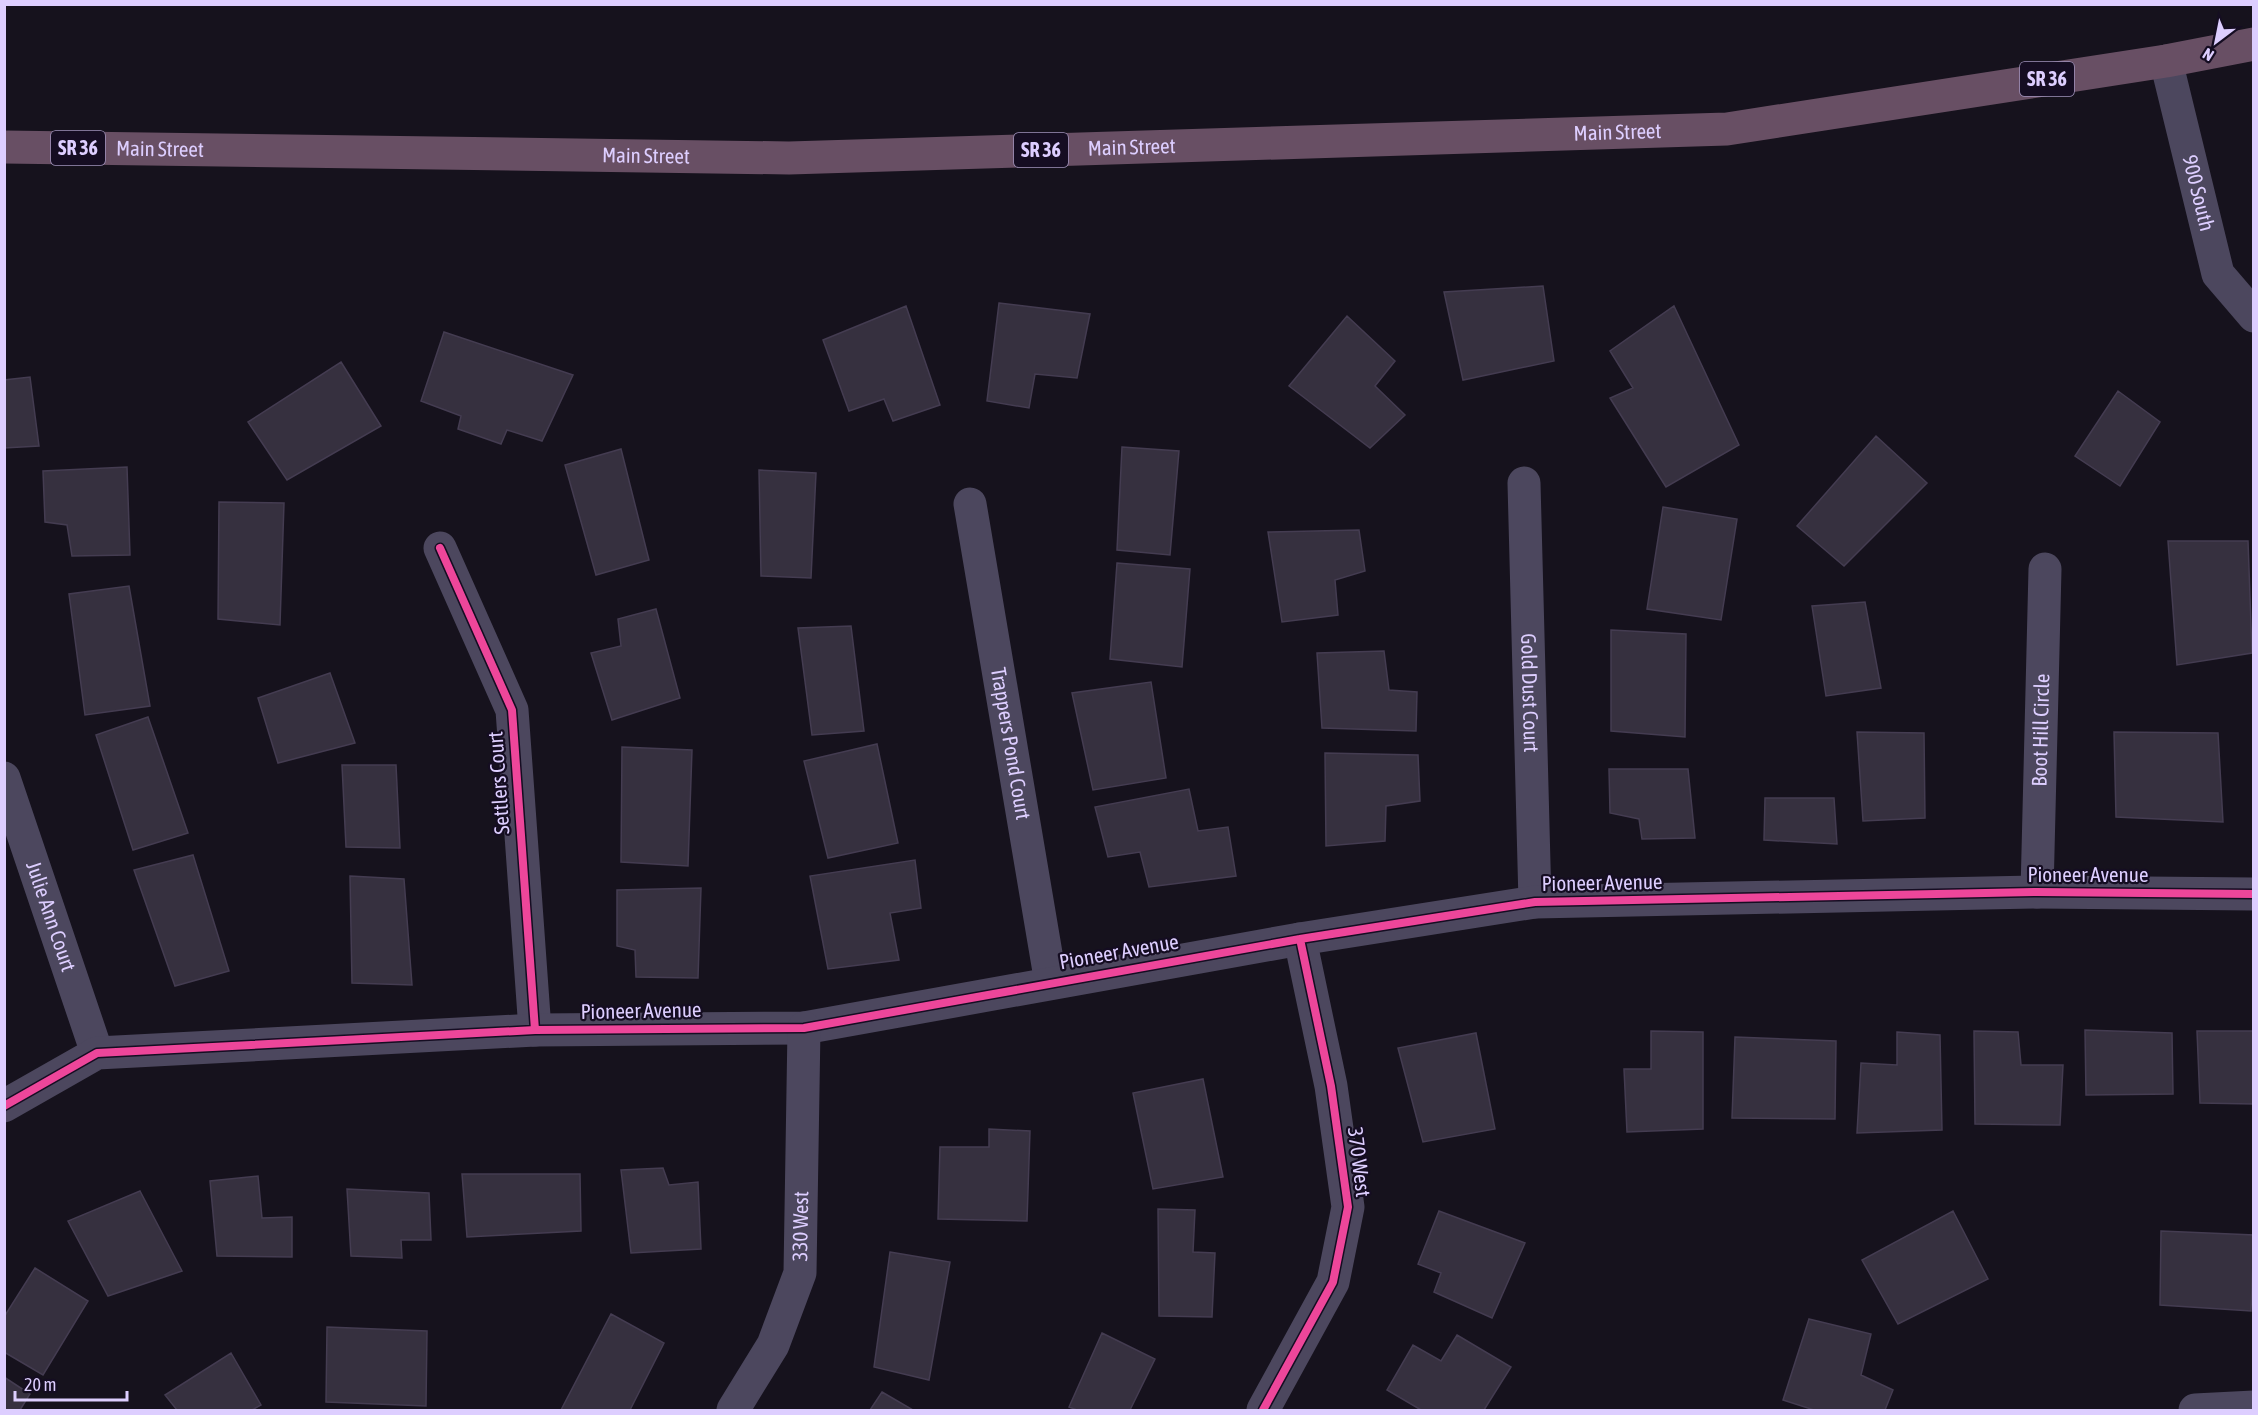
<svg xmlns="http://www.w3.org/2000/svg" width="2258" height="1415" viewBox="0 0 2258 1415" font-family="'Asap Condensed',sans-serif">
	<rect width="100%" height="100%" fill="#16121d"/>
	<path fill="#36303f" stroke="#443c51" stroke-width="1.5" d="M1543 286 1554 361 1463 380 1444 292Z
		M999 303 1090 314 1077 378 1035 374 1029 408 987 401Z
		M906 306 940 405 893 421 884 399 849 411 823 340Z
		M1674 306 1739 445 1666 487 1610 398 1633 388 1610 351Z
		M1347 316 1395 361 1375 386 1405 415 1370 448 1289 386Z
		M444 332 573 375 542 441 507 430 501 444 458 429 461 416 421 401Z
		M341 362 381 426 287 480 248 422Z
		M30 377 39 446 4 448V380Z
		M2118 391 2160 422 2120 486 2075 456Z
		M1876 436 1927 483 1844 566 1797 526Z
		M1122 447 1179 451 1170 555 1117 550Z
		M621 449 649 560 596 575 565 465Z
		M127 467 130 555 72 556 67 525 45 522 43 471Z
		M759 470 816 473 811 578 761 576Z
		M219 502 284 503 280 625 218 619Z
		M1663 507 1737 519 1721 620 1647 609Z
		M1359 530 1365 571 1335 580 1338 615 1282 622 1268 532Z
		M2168 541H2248L2252 653 2177 665Z
		M1117 563 1190 569 1182 667 1110 659Z
		M129 586 150 706 85 715 69 594Z
		M1865 602 1881 688 1826 696 1812 606Z
		M656 609 680 698 612 720 591 653 621 646 618 619Z
		M851 626 864 731 812 735 798 628Z
		M1611 630 1686 634 1685 737 1611 731Z
		M1384 651 1389 690 1417 692 1416 731 1322 728 1317 653Z
		M330 673 355 743 278 763 258 698Z
		M1151 682 1166 778 1093 790 1072 693Z
		M148 717 188 833 133 850 96 735Z
		M1857 732 1924 733 1925 818 1863 821Z
		M2114 732 2218 733 2223 822 2116 817Z
		M877 744 898 843 828 858 804 761Z
		M622 747 692 750 688 866 621 862Z
		M1325 753 1418 755 1420 801 1386 806 1385 841 1326 846Z
		M342 765H396L400 848 346 847Z
		M1609 769H1688L1695 838 1642 839 1639 819 1610 813Z
		M1189 789 1198 831 1228 827 1236 876 1149 887 1140 852 1108 857 1095 807Z
		M1765 798H1834L1837 844 1764 840Z
		M193 855 229 971 175 986 134 870Z
		M915 860 921 908 890 913 899 960 828 969 810 876Z
		M350 876 404 879 412 985 352 983Z
		M701 888 698 978 636 977 635 950 617 946V890Z
		M2085 1030 2172 1033 2173 1094 2086 1095Z
		M1651 1031 1703 1032V1129L1627 1132 1624 1069H1651Z
		M1974 1031 2018 1032 2021 1065H2063L2060 1125 1975 1124Z
		M2197 1031H2254V1104L2200 1103Z
		M1897 1032 1940 1035 1942 1130 1857 1133 1861 1063 1897 1065Z
		M1476 1033 1495 1129 1423 1142 1398 1048Z
		M1735 1037 1836 1041 1835 1119 1732 1118Z
		M1203 1079 1223 1177 1153 1189 1133 1093Z
		M989 1129 1030 1131 1027 1221 938 1219 940 1147H989Z
		M663 1168 669 1185 698 1182 701 1249 631 1253 621 1170Z
		M462 1174H580L581 1231 467 1237Z
		M258 1176 262 1218 292 1217V1257L217 1256 210 1181Z
		M347 1189 429 1193 431 1240H401L402 1258 351 1256Z
		M140 1191 182 1271 108 1296 68 1221Z
		M1158 1209 1195 1210 1193 1252 1215 1253 1212 1317 1159 1316Z
		M1439 1211 1525 1243 1492 1318 1434 1292 1441 1273 1418 1264Z
		M1953 1211 1988 1279 1898 1324 1862 1260Z
		M2161 1231 2254 1235 2251 1311 2160 1305Z
		M890 1252 950 1262 929 1380 874 1367Z
		M35 1268 88 1301 43 1375 4 1352V1317Z
		M611 1314 664 1343 630 1410H561Z
		M1809 1319 1871 1334 1861 1375 1893 1390 1885 1410H1814L1783 1400Z
		M327 1327 427 1331 426 1406 326 1402Z
		M1102 1333 1155 1359 1130 1410H1077L1069 1407Z
		M1457 1335 1511 1367 1484 1410H1421L1387 1390 1413 1345 1441 1361Z
		M231 1353 261 1405 252 1410H177L165 1395Z
		M4 1377 30 1394 20 1410H4Z
		M882 1392 913 1410H870Z"/>
	<g fill="none" stroke-linecap="round" stroke-linejoin="round">
		<g stroke="#4c475e" stroke-width="33">
			<path id="s1" d="M2166 61 2218 274 2254 316"/>
			<path id="s2" d="M1524 483 1535 902"/>
			<path id="s3" d="M970 504 1051 983"/>
			<path d="M440 548 512 710 535 1030"/>
			<path id="s4" d="M4 778 97 1053"/>
			<path id="s5" d="M2037 892 2045 569"/>
			<path d="M4 1106 97 1053 535 1030 804 1028 1300 939 1535 902 2037 892 2254 894"/>
			<path id="s6" d="M733 1410 773 1345 800 1273 804 1028"/>
			<path d="M1263 1410 1333 1282 1348 1207 1331 1086 1300 939"/>
			<path d="M2195 1410 2254 1407"/>
		</g>
		<path stroke="#684f64" stroke-width="33" id="s7" d="M4 147 789 158 1727 129 2166 61 2254 44"/>
		<defs>
			<path id="cycleway" d="M440 548 512 710 535 1030
				M4 1106 97 1053 535 1030 804 1028 1300 939 1535 902 2037 892 2254 894
				M1263 1410 1333 1282 1348 1207 1331 1086 1300 939"/>
		</defs>
		<use href="#cycleway" stroke="#150d22" stroke-width="11"/>
		<use href="#cycleway" stroke="#ed469a" stroke-width="8"/>
	</g>
	<g text-anchor="middle" stroke-width="4.5" stroke-linejoin="round" paint-order="stroke">
		<g fill="#150d22" stroke="#a194bd" stroke-width="1.5">
			<rect x="2020" y="62" width="54" height="34" rx="4.5"/>
			<rect x="51" y="131" width="54" height="34" rx="4.5"/>
			<rect x="1014" y="133" width="54" height="34" rx="4.5"/>
		</g>
		<g font-size="20" font-weight="bold" fill="#ddceff">
			<text x="2047" y="86">SR 36</text>
			<text x="78" y="155">SR 36</text>
			<text x="1041" y="157">SR 36</text>
		</g>
		<g font-size="21" fill="#ddceff" stroke="#150d22">
			<text dy="7" stroke="none"><textPath href="#s7" startOffset="1614">Main Street</textPath></text>
			<text dy="7" stroke="none"><textPath href="#s7" startOffset="1128">Main Street</textPath></text>
			<text dy="7" stroke="none"><textPath href="#s7" startOffset="156">Main Street</textPath></text>
			<text dy="7" stroke="none"><textPath href="#s7" startOffset="642">Main Street</textPath></text>
			<text dy="7" stroke="none"><textPath href="#s1" startOffset="136">900 South</textPath></text>
			<text dy="7" stroke="none"><textPath href="#s2" startOffset="210">Gold Dust Court</textPath></text>
			<text dy="7" stroke="none"><textPath href="#s5" startOffset="162">Boot Hill Circle</textPath></text>
			<text dy="7" stroke="none"><textPath href="#s3" startOffset="243">Trappers Pond Court</textPath></text>
			<text transform="translate(499 783) rotate(-94)" y="7">Settlers Court</text>
			<text x="2088" y="882">Pioneer Avenue</text>
			<text transform="translate(1602 883) rotate(-1)" y="7">Pioneer Avenue</text>
			<text dy="7" stroke="none"><textPath href="#s4" startOffset="146">Julie Ann Court</textPath></text>
			<text transform="translate(1119 952) rotate(-10)" y="7">Pioneer Avenue</text>
			<text transform="translate(641 1011) rotate(-1)" y="7">Pioneer Avenue</text>
			<text transform="translate(1359 1162) rotate(83)" y="7">370 West</text>
			<text dy="7" stroke="none"><textPath href="#s6" startOffset="200">330 West</textPath></text>
		</g>
	</g>
	<rect width="2258" height="1415" fill="none" stroke="#ddceff" stroke-width="12"/>
	<g transform="translate(2216 42) rotate(212)" stroke="#150d22" stroke-width="4.5" paint-order="stroke">
	<path d="M0-4.5L10 22L0 15L-10 22Z" fill="#ddceff"/>
	<text y="-9" font-size="16" font-weight="bold" text-anchor="middle" fill="#ddceff">N</text>
	</g>
	<path d="M15 1391v9h112v-9" fill="none" stroke="#ddceff" stroke-width="3"/>
	<text x="24" y="1391" font-size="18" fill="#ddceff" stroke="#150d22" stroke-width="4.5" paint-order="stroke">20 m</text>
</svg>
